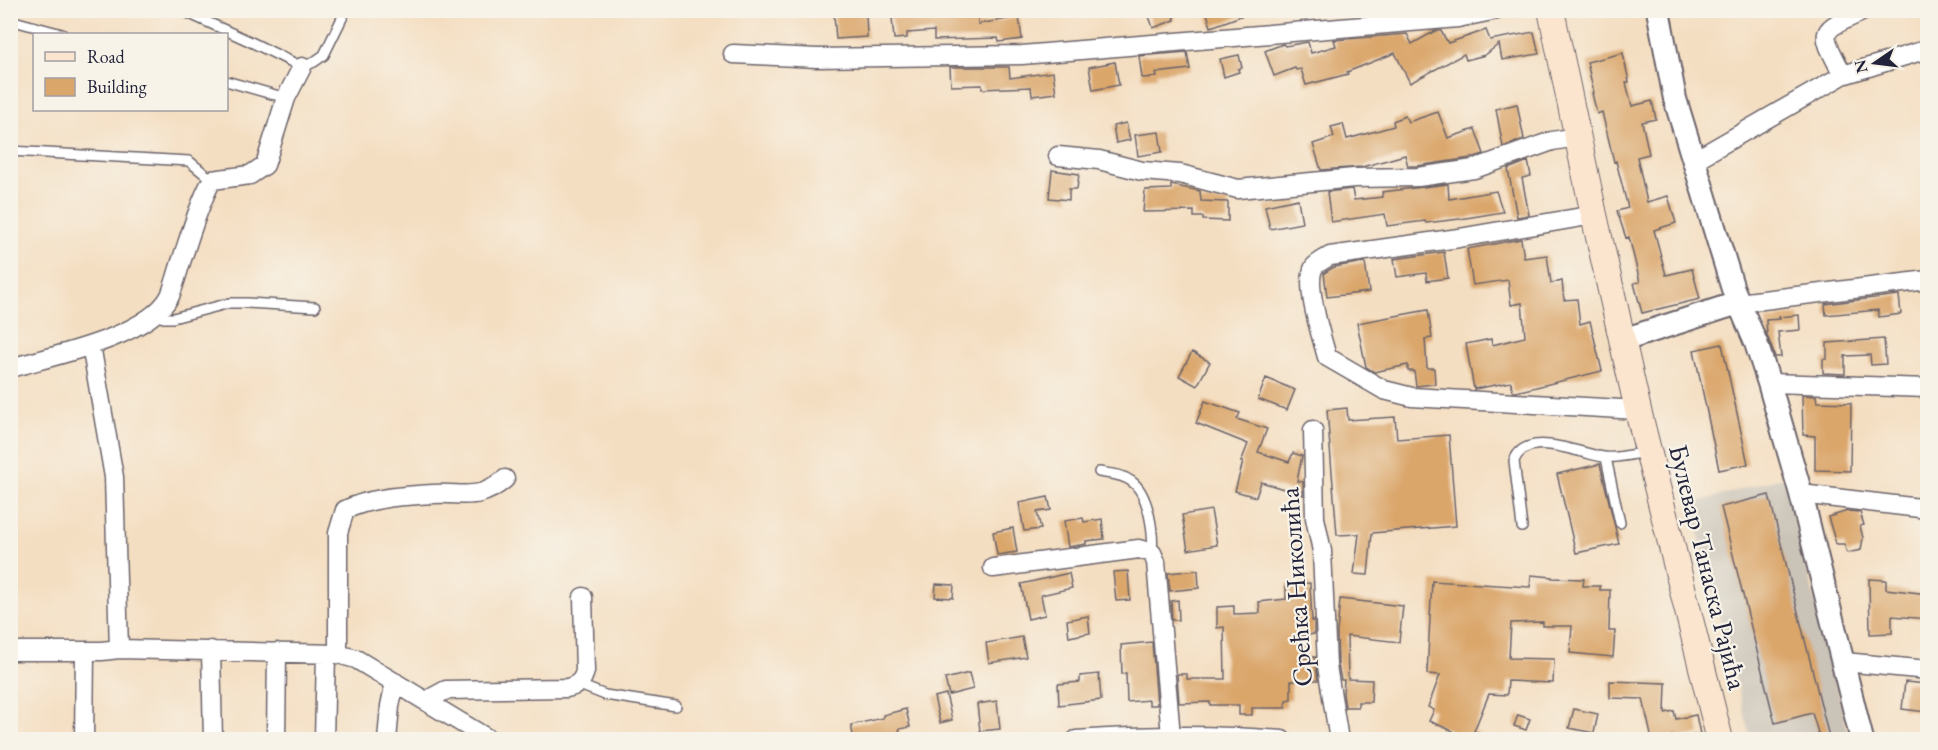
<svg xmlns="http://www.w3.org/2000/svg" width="1938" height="750" viewBox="0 0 1938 750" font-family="'EB Garamond',serif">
	<rect width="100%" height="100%" fill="#f7f3e8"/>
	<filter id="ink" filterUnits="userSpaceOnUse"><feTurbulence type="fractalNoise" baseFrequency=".0167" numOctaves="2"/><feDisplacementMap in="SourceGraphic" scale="12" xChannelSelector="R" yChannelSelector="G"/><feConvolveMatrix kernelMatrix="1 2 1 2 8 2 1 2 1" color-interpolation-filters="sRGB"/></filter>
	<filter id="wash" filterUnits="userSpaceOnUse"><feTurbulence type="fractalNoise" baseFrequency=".008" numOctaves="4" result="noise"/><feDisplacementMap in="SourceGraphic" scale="24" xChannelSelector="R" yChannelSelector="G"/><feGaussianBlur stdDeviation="1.35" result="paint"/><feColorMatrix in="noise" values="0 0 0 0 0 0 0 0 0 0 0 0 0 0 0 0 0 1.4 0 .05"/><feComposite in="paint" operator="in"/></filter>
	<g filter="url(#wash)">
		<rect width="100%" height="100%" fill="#f4dec1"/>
		<path fill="#cac3b8" d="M1784 477 1850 739H1751L1691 504Z"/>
		<g id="blocks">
			<path fill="#daa66a" d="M1147 10H1172L1175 20 1153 28Z
				M1206 10H1252V12L1211 27Z
				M866 13 867 37 836 39 834 15Z
				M916 16V18L978 16V24L1019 17 1022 39 999 42 998 38 934 40V31L907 33V38L894 39 892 18Z
				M1486 30 1490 40 1534 32 1539 54 1502 60 1499 44 1485 55 1466 60 1464 54 1410 83 1395 53 1347 72 1348 74 1306 85 1301 69 1296 70 1295 68 1274 76 1265 51 1283 44 1285 46 1308 42 1311 53 1336 46 1334 40 1407 34 1412 44 1435 31H1441L1448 43Z
				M1187 52 1190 69 1156 73 1157 77 1142 78 1139 56Z
				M1623 53 1629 82 1626 83 1632 106 1652 101 1656 119 1642 122 1649 154 1637 157 1647 202 1668 196 1676 223 1654 230 1666 275 1692 269 1700 299 1642 313 1634 283 1640 282 1629 237 1626 238 1617 211 1628 208 1616 161 1614 162 1602 112 1597 114 1592 93H1594L1587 62Z
				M1239 55 1242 68 1238 69 1239 72 1224 77 1220 59Z
				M1115 62 1119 85 1093 90 1089 67Z
				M950 67H1009L1010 78 1053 72 1056 93 1032 96 1031 87 982 89V85L951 86Z
				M1517 104 1524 139 1503 147 1496 109Z
				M1438 112 1448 138 1475 129 1484 154 1471 158 1417 166H1408L1405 155 1362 167 1321 170 1313 144 1334 137 1331 127 1343 124 1347 139 1394 126 1393 121 1405 116 1408 122Z
				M1126 123 1130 140 1116 143 1113 126Z
				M1159 132 1162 152 1138 156 1135 135Z
				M1528 161 1531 176 1522 178 1529 215 1517 217 1508 169Z
				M1052 170 1079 174 1077 189H1069V200L1049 198Z
				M1448 184 1449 199 1496 191 1503 212 1460 219 1426 223 1425 221 1387 226 1385 214 1331 222 1327 192 1352 189 1354 200 1383 197 1382 192Z
				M1171 185 1200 191 1201 201 1228 202V221L1203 220V217H1194V211L1143 212 1145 190 1171 189Z
				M1298 199 1302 223 1270 229 1265 206Z
				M1521 239 1524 258 1547 255 1551 283 1562 281 1564 300 1577 299 1580 324 1590 321 1602 371 1516 392H1513L1511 382 1474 389 1466 344 1491 339 1492 345 1525 337 1522 303 1511 305 1508 280 1473 285 1467 249Z
				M1444 252 1448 278 1427 281 1426 273 1397 277 1394 259Z
				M1365 262 1369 292 1327 297 1324 273 1334 267Z
				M1899 295 1901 314 1879 317 1878 310 1826 315 1825 304Z
				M1428 310 1432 338 1425 339 1427 368H1434L1435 384 1416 386 1414 371H1408V365L1374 372 1366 367 1357 323Z
				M1799 315 1800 330 1778 332 1781 357H1775L1767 335 1766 320 1780 319 1779 317Z
				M1884 339 1886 364 1871 365 1870 355 1845 356V374L1823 373V359H1827V343Z
				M1722 344 1748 464 1719 470 1694 350Z
				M1192 352 1210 362 1197 386 1179 376Z
				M1266 378 1295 390 1287 410 1258 399Z
				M1802 395 1816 396 1817 402 1851 403 1850 471 1815 470V436L1803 435Z
				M1205 401 1240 413 1237 419 1267 429 1258 452 1289 462 1293 453 1302 456 1297 481 1303 482V495L1261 482 1256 497 1235 491 1243 462H1241L1248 444 1196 423Z
				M1347 408 1348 420 1395 417 1397 439 1449 435 1456 526 1372 533 1368 575 1354 574 1359 534 1337 535 1327 410Z
				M1600 464 1619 544 1576 553 1557 474Z
				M1769 495 1829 737 1820 739 1812 713 1775 723 1721 507Z
				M1048 497 1051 510 1037 512 1041 529 1024 531 1019 503Z
				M1211 510 1217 545 1188 550 1182 515Z
				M1848 511 1860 512 1864 525 1860 526 1863 538 1861 550 1847 553 1844 544H1836L1828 517Z
				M1083 518 1084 522 1102 519 1104 539 1086 541V544L1068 547 1064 521Z
				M1013 528 1017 552 997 555 993 532Z
				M1198 570 1199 588 1170 591 1168 573Z
				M1128 571 1130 600 1116 601 1113 572Z
				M1069 573 1072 588 1041 595 1045 615 1028 619 1021 584Z
				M1531 575 1552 577V578L1584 579 1583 586H1600V590H1610L1609 631H1615L1613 657 1570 653 1572 626H1543V622L1511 623 1509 658 1554 659 1553 683 1508 681 1507 695 1489 694 1474 731 1489 740H1449L1453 731 1429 721 1434 710 1428 707 1440 675 1427 674 1432 581 1530 587Z
				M1869 579 1886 580V589L1928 594V619L1892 616V633L1870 634Z
				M1310 583 1312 621 1314 620V634L1302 636 1305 658 1315 657 1318 680 1291 681V699L1286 700V708H1252V715H1239V705H1210V702L1179 703 1177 674H1187V679H1225L1224 627 1217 628V607L1234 606V614L1260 613 1259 602 1286 599V585Z
				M936 584 954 585 953 598 935 597Z
				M1340 599 1403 606 1399 642 1347 636 1348 679 1372 680 1371 702H1358V707H1345L1343 694 1344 680H1341L1338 665 1337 632Z
				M1178 600 1179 620H1172L1171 601Z
				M1088 616 1090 633 1069 637 1067 620Z
				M1022 637 1026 657 989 663 986 643Z
				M1152 642 1157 705H1149V700L1127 702 1126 673 1122 674 1121 645Z
				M969 673 973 689 949 695 945 679Z
				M1099 674 1101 700 1059 705 1058 684 1080 682V676Z
				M1610 681 1666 683 1665 713 1674 711 1676 719 1696 715 1700 734 1673 739V736L1652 740 1643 699 1610 698Z
				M1905 682 1928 684 1926 712 1902 709Z
				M946 694 952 720 940 723 934 697Z
				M997 701 1000 729 980 731 977 704Z
				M906 709 910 727 899 729 901 736 889 740H854L851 725 883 718V715Z
				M1574 709 1598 714 1594 733 1569 728Z
				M1518 715 1530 719 1526 730 1514 726Z"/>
		</g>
	</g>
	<g filter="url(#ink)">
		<use href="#blocks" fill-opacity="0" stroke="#6c646a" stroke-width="1.5"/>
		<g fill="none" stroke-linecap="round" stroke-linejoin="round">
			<defs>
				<path id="service" d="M181 10 249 41 302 67 314 62 324 55 346 10
					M10 20 62 34
					M226 81 286 98
					M10 151 189 161 212 180
					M155 315 164 318H173L230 303H247L315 307
					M1606 458 1620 523
					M1099 472C1109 474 1122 474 1131 481 1149 493 1154 533 1152 553
					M1522 527 1514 461C1526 428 1580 454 1604 457 1616 459 1632 454 1646 452
					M577 684 605 695 676 706"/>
				<path id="minor" d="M733 54 817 58 1022 55 1458 18 1497 10
					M1843 75C1819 28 1817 32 1866 10
					M1058 156 1099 160 1142 171 1180 174 1238 189 1354 178 1418 177 1474 169 1552 141 1577 137
					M1693 161 1843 75 1928 49
					M1594 215 1459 238 1330 256C1325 259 1317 263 1314 267 1304 285 1322 338 1327 357L1384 390 1412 397 1638 410
					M1738 303 1928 280
					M91 345 114 477 119 649
					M10 368C53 356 148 337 170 296 174 286 177 275 180 265 190 236 198 206 212 180L250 175 265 165 286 98 302 67
					M1769 383 1928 388
					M1313 430 1315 518 1322 551 1327 666 1339 740
					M1801 494 1928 509
					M993 568 1139 549 1152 553 1156 562 1171 736
					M211 650 213 740
					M10 651H102L119 649 338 654 356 659 490 740
					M338 654V533L345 510C371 497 405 496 433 494 464 492 478 502 505 479
					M1844 662 1928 670
					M427 702 433 697 446 690 567 688C577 686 583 681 585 671L583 597
					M84 740 85 651
					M276 740 277 652
					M324 740 326 654
					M387 740 390 706 395 682
					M1076 740C1145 735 1213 734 1282 740"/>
				<path id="tertiary" d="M1658 10 1675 99 1733 289 1756 343 1769 383 1801 494 1862 740
					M1623 340 1738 303"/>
				<path id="secondary" d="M1551 10 1594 215 1638 410 1720 740"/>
			</defs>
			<use href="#service" stroke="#6c646a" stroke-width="12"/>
			<use href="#minor" stroke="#6c646a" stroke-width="21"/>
			<use href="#tertiary" stroke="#6c646a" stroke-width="26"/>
			<use href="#secondary" stroke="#6c646a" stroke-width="28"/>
			<use href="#service" stroke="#fff" stroke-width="9"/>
			<use href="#minor" stroke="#fff" stroke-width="18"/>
			<use href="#tertiary" stroke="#fff" stroke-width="22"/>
			<use href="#secondary" stroke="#fce5cf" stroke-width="26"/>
		</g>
	</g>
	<g text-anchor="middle" stroke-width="4.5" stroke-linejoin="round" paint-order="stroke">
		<g font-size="27" fill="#22223b" stroke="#f7f3e8">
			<text transform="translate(1708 567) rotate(76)" y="9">Булевар Танаска Рајића</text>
			<text transform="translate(1296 587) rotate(-94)" y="9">Срећка Николића</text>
		</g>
	</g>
	<rect width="1938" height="750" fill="none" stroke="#f7f3e8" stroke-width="36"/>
	<rect x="33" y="33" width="195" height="78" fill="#f7f3e8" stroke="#a29fa3" stroke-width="1.5"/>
	<rect x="45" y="52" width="30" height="9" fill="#fce5cf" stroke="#a29fa3" stroke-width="1.5"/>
	<text x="87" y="63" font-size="18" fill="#22223b">Road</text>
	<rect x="45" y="78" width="30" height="18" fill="#daa66a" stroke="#a29fa3" stroke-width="1.5"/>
	<text x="87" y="93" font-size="18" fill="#22223b">Building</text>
	<g transform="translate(1875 63) rotate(256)" stroke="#f7f3e8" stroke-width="4.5" paint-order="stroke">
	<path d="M0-4.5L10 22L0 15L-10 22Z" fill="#22223b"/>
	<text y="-9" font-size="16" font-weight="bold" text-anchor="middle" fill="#22223b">N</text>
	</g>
</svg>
